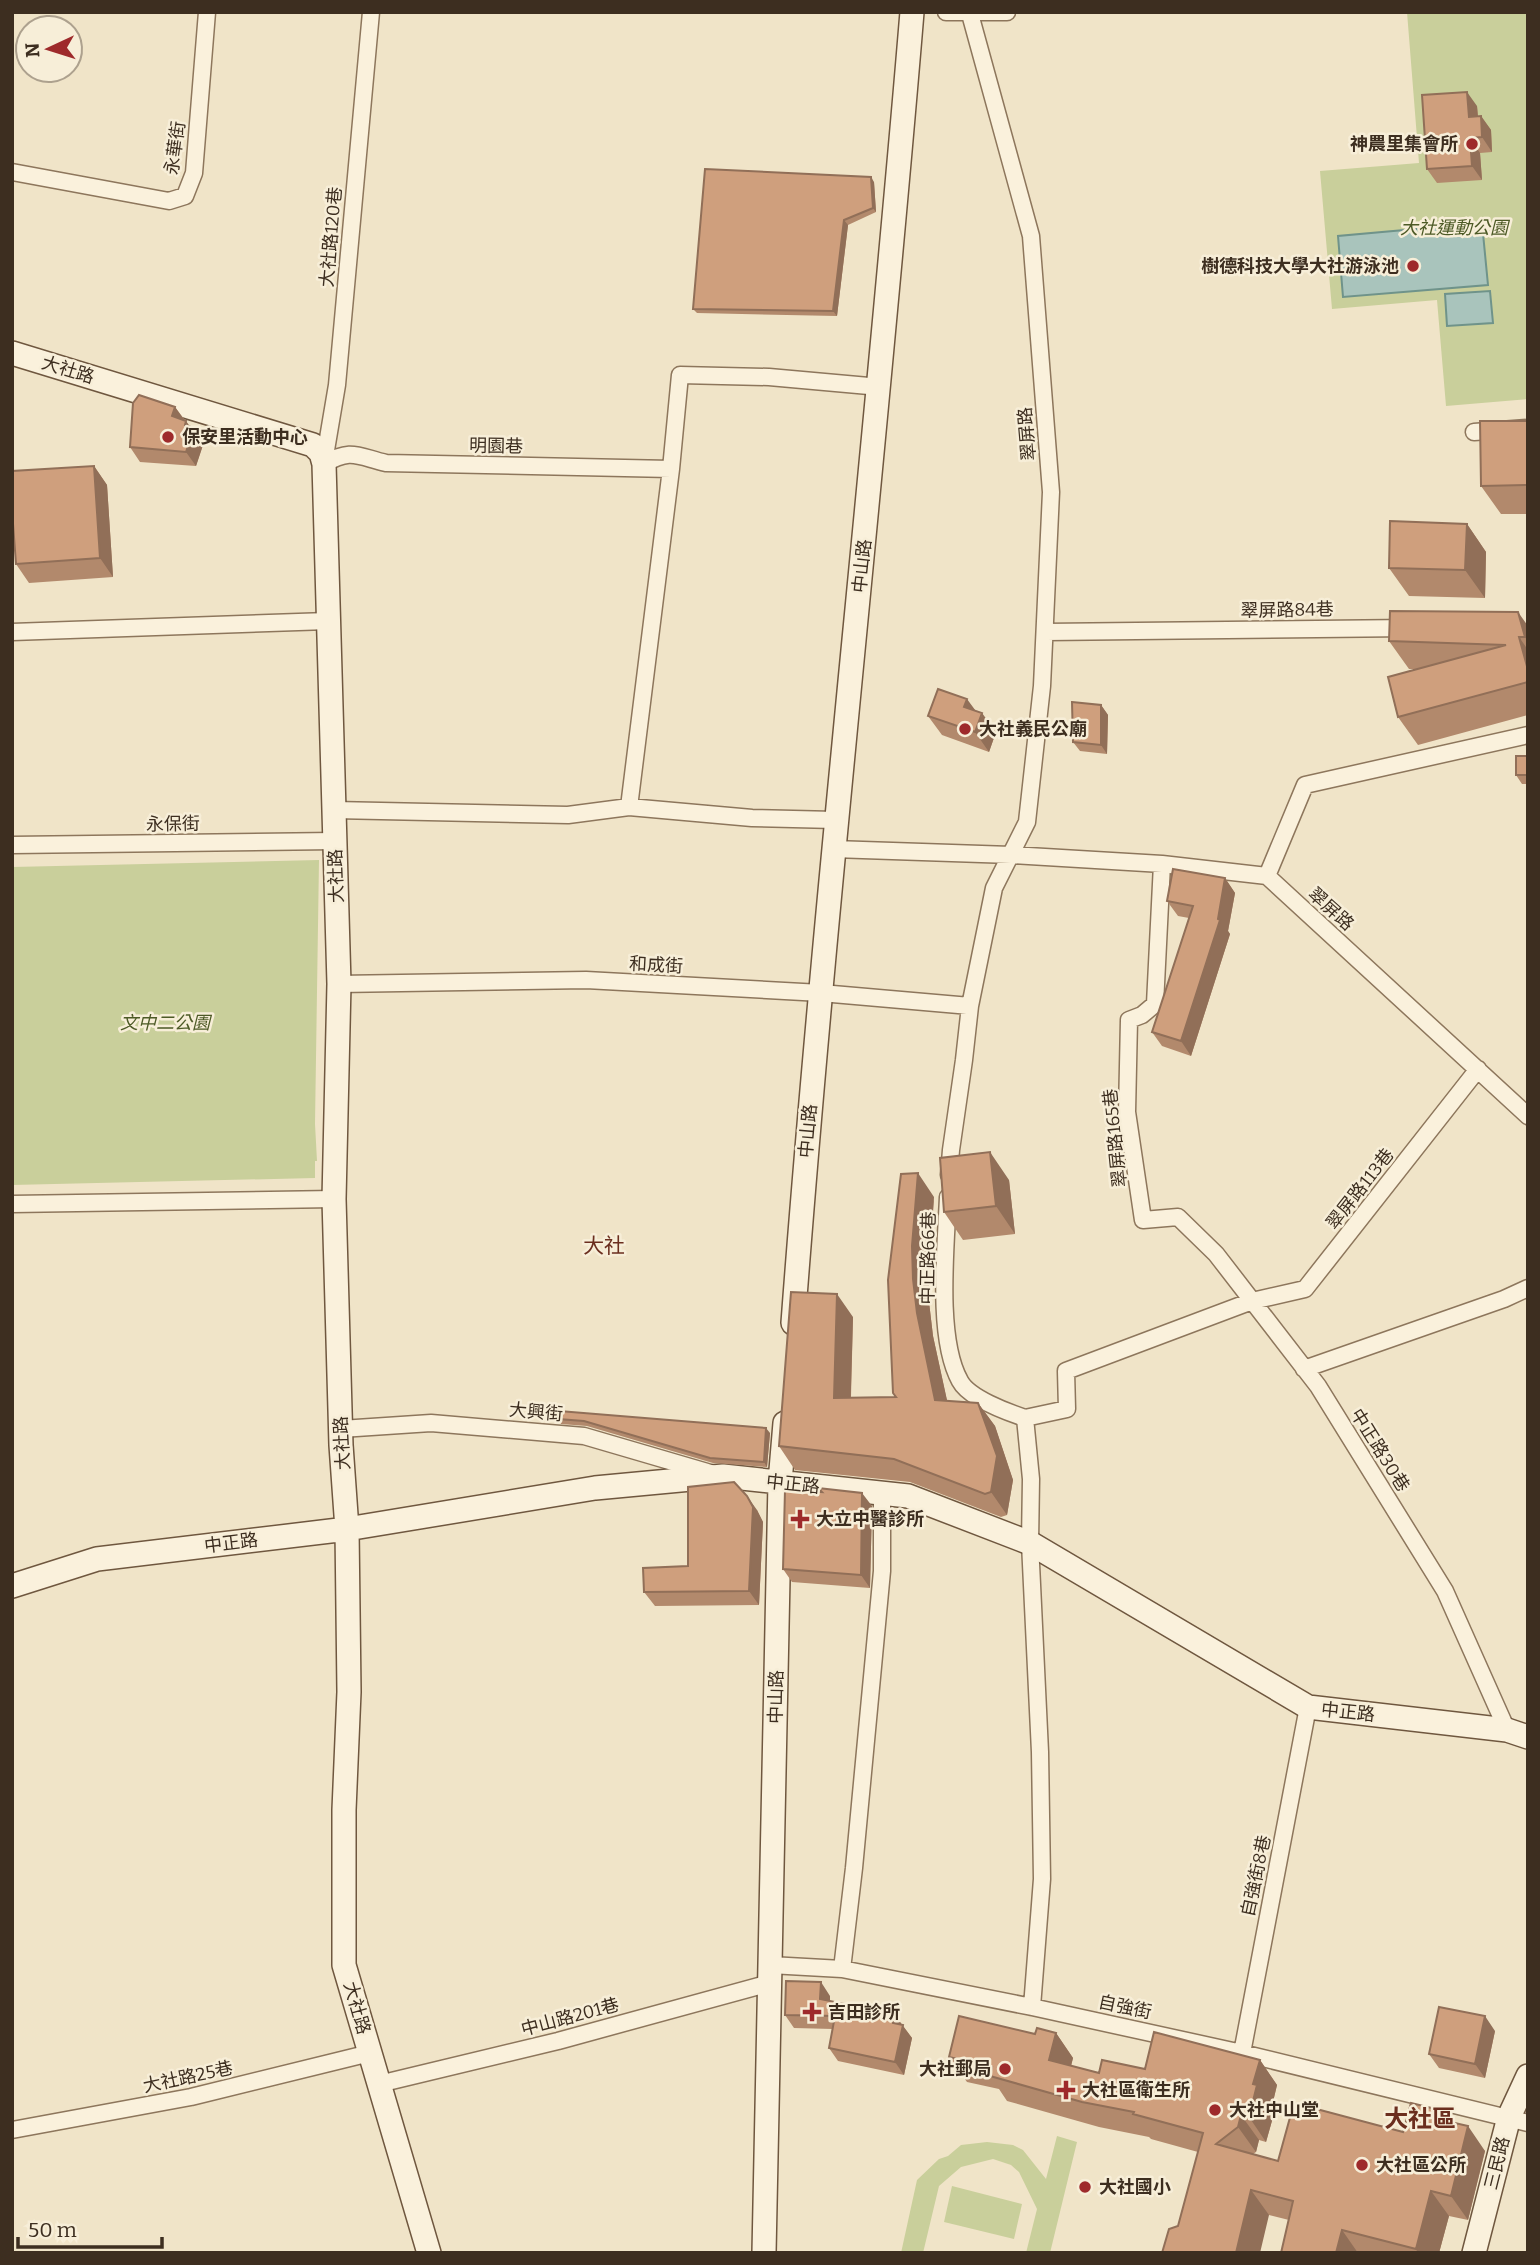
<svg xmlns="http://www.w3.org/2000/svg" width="1540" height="2265" viewBox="0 0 1540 2265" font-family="Bitter,'Noto Sans TC',serif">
	<rect width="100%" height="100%" fill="#f0e4c8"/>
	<path fill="#c9cf9b" d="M1407 12H1528V399L1446 406 1437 300 1332 309 1320 171 1419 163Z
		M319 860 315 1124 317 1161H315V1178L12 1185V867Z
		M1057 2136 1077 2142 1050 2253H1026L1037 2209 1019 2172 1011 2165 993 2159 961 2167 939 2186 923 2253H901L917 2180 939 2159 948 2156 961 2145 987 2142 1013 2145 1023 2150 1046 2179Z
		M952 2186 1022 2204 1014 2239 944 2222Z"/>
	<path fill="#a9c4bc" stroke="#6f938a" stroke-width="2" d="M1482 223 1488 285 1343 297 1338 236Z
		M1490 291 1493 323 1447 326 1445 294Z"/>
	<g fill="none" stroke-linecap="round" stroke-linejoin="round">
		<defs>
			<path id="street" d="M946 12H1007
				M12 172 169 201 185 196 194 173 207 12
				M1474 432 1528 428
				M324 462 337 385 371 12
				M324 464C351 448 357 456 386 463L671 469
				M12 632 328 621
				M1046 632 1411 628
				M629 807 671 469 680 375 769 377 880 387
				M334 810 568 815 629 807 752 818 835 820
				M12 845 335 841
				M833 849 1011 855 1162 864 1267 876 1528 1116
				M1162 864 1155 1004 1142 1015 1129 1020 1127 1112 1143 1220 1178 1217 1216 1254 1318 1386 1445 1591 1507 1730
				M1267 876 1305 785 1528 735
				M339 984 586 980 821 993 970 1006
				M949 1175 951 1150 964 1060 970 1006 994 888 1027 822 1042 686 1051 492 1031 236 970 14
				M948 1197C946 1246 936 1338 960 1381 969 1398 1007 1412 1025 1418L1031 1479 1030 1543 1040 1752 1042 1879 1032 2007
				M12 1204 334 1199
				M1304 1369 1504 1299 1528 1288
				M1025 1418 1067 1409 1066 1371 1252 1301 1305 1289 1478 1069
				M341 1429 431 1423 584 1436 714 1474
				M770 1965 842 1969 1032 2007 1242 2053 1528 2123
				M842 1969 854 1868 882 1571V1494
				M1242 2053 1308 1707
				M379 2084 558 2041 770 1983
				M12 2130 191 2097 370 2053"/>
			<path id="secondary" d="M12 353 313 445 321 453 324 464 339 984 334 1199 341 1445 347 1529 349 1692 344 1810V1965L429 2253
				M793 1323C826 885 876 449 912 12
				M12 1586 97 1559 347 1529 595 1488 723 1476 908 1496 1030 1543 1308 1707 1507 1730 1528 1737
				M764 2253 780 1482 785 1423
				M1474 2253 1509 2117 1528 2076"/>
		</defs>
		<use href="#street" stroke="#8d765c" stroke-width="19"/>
		<use href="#secondary" stroke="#6f573f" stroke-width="26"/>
		<use href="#street" stroke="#faf1dc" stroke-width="16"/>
		<use href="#secondary" stroke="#faf1dc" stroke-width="23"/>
	</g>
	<path fill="#b2896c" d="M1477 106 1478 116H1481L1491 130 1492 152 1480 153 1482 180 1437 183 1427 169Z
		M874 182 876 212 848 225 837 316 697 313 693 309Z
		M175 407 190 427 194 428 204 442 196 466 140 462 130 447Z
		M1528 421V514H1501L1481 486Z
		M94 466 107 485 113 577 29 583 16 564Z
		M1467 524 1486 552 1485 598 1409 596 1389 568Z
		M1528 626V715L1418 745 1398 717 1418 669H1409L1389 641Z
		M1101 705 1108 715 1107 754 1080 751 1073 742Z
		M976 711 996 732 989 752 942 735 928 716Z
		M1528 756V784H1522L1516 775Z
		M1225 878 1235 893 1228 931 1230 934 1191 1056 1162 1046 1152 1032 1189 918 1178 916 1167 901Z
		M1009 1180 1015 1234 963 1240 944 1212Z
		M934 1197 929 1269V1302L933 1336 947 1401 978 1403 995 1426 1013 1480 1007 1515 1001 1517 910 1482 795 1470 779 1446 853 1317 851 1397H895L893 1393Z
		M558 1419 770 1433 767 1467 713 1463 587 1426 561 1424Z
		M818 1488 872 1506 870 1588 792 1582 783 1569 821 1492Z
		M757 1510 763 1522 759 1605 655 1606 644 1592 688 1566Z
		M830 1996V2001L894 2014 912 2038 904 2075 838 2061 829 2048 833 2029 794 2028 785 2015Z
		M1495 2031 1485 2078 1439 2068 1429 2054Z
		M1056 2033 1073 2058 1071 2066 1099 2073 1260 2060 1277 2085 1272 2106 1275 2110 1266 2142 1259 2140 1256 2152 1253 2154 1278 2161 1403 2132 1448 2112 1455 2123 1485 2151 1468 2220 1449 2216 1439 2253H1281L1289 2220 1269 2215 1178 2226 1198 2152 1151 2139 1149 2137 1099 2127 1007 2101 999 2089 967 2082 949 2057 1035 2034Z"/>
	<path fill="#916f58" d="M1467 92 1477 106 1479 131 1469 117Z
		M1481 116 1491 130 1492 152 1482 137Z
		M1470 138 1480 153 1482 180 1472 166Z
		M871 177 874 182 876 212 873 208Z
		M844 220 848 225 837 316 833 311Z
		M175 407 185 421 172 416Z
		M186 421 193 431 194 428 204 442 196 466 186 452 185 425Z
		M94 466 107 485 113 577 100 558Z
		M1467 524 1486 552 1485 598 1465 570Z
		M1518 612 1528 626V642L1525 637Z
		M1519 637 1528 650V670Z
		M967 699 981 718 982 713 996 732 989 752 975 732 964 707Z
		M1101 705 1108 715 1107 754 1101 745Z
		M1225 878 1235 893 1228 931 1230 934 1191 1056 1181 1041 1218 919Z
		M990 1152 1009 1180 1015 1234 996 1206Z
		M918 1173 934 1197 929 1269V1302L933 1336 952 1423 935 1400 917 1313 913 1279 912 1246Z
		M837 1294 853 1317 850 1421 834 1398Z
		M978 1403 995 1426 1013 1480 1007 1515 991 1492Z
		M766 1428 770 1433 767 1467 764 1462Z
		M862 1493 872 1506 870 1588 861 1575Z
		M747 1496 757 1510 763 1522 759 1605 749 1591Z
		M821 1982 830 1996V2012L820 1999Z
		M894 2014 912 2038 904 2075 895 2062 893 2023Z
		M1485 2016 1495 2031 1485 2078 1475 2064Z
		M1056 2033 1073 2058 1066 2085 1049 2060Z
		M1260 2060 1277 2085 1272 2106 1275 2110 1266 2142 1249 2117 1253 2084Z
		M1448 2112 1465 2137 1446 2121Z
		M1241 2115 1259 2140 1256 2152 1238 2127Z
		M1468 2126 1485 2151 1468 2220 1451 2196Z
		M1251 2190 1269 2215 1260 2253H1236Z
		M1431 2191 1449 2216 1439 2253H1418L1416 2249Z
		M1342 2230 1358 2253H1336Z"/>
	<path fill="#cf9f7d" stroke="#916f58" stroke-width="2" d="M1467 92 1469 117 1481 116 1482 137 1470 138 1472 166 1427 169 1422 95Z
		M705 169 871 177 873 208 844 220 833 311 693 309Z
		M139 395 175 407 172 416 186 421 185 425 194 428 186 452 130 447 133 403Z
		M1480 421H1528V485L1481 486Z
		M94 466 100 558 16 564 12 510V471Z
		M1390 521 1467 524 1465 570 1389 568Z
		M1390 611 1518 612 1525 637H1519L1528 670V682L1398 717 1388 677 1506 645 1389 641Z
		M938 689 967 699 964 707 982 713 975 732 928 716Z
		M1072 702 1101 705V745L1073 742Z
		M1516 756H1528V775H1516Z
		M1173 869 1225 878 1218 919 1220 920 1181 1041 1152 1032 1193 906 1167 901Z
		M990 1152 996 1206 944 1212 940 1158Z
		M918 1173 912 1246 913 1279 917 1313 935 1400 978 1403 997 1456 991 1492 985 1494 894 1459 779 1446 791 1292 837 1294 834 1398 896 1397 893 1393 888 1280 901 1174Z
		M559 1411 766 1428 764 1462 710 1458 584 1421 558 1419Z
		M734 1482 747 1496 753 1507 749 1591 644 1592 643 1568 688 1566V1487Z
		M818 1488 862 1493 861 1575 783 1569 785 1490 822 1492Z
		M786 1981 821 1982 820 1999 894 2014 893 2023 903 2025 895 2062 829 2048 835 2016 785 2015Z
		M1439 2007 1485 2016 1475 2064 1429 2054Z
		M959 2016 1035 2034 1037 2028 1056 2033 1049 2060 1099 2073 1102 2060 1145 2069 1154 2032 1260 2060 1253 2084 1257 2085 1249 2117 1241 2115 1238 2127 1216 2144 1278 2161 1294 2103 1403 2132 1411 2103 1448 2112 1446 2121 1468 2126 1451 2196 1431 2191 1416 2249 1342 2230 1336 2253H1281L1293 2201 1251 2190 1236 2253H1162L1169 2229 1178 2226 1203 2133 1133 2114 1134 2112 1082 2102 990 2076 992 2067 949 2057Z"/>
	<g fill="#9e2a2b" stroke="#f7eed8" stroke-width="2.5">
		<circle cx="1472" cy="144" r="7"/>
		<circle cx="1413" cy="266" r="7"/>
		<circle cx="168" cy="437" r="7"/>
		<circle cx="965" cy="729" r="7"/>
		<path d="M796.5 1508.5h7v7h7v7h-7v7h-7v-7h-7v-7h7z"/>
		<path d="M808.5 2001.5h7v7h7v7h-7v7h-7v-7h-7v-7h7z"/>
		<circle cx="1005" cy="2069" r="7"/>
		<path d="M1062.5 2079.5h7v7h7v7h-7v7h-7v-7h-7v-7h7z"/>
		<circle cx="1215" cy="2110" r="7"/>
		<circle cx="1362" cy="2165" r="7"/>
		<circle cx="1085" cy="2187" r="7"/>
	</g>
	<g text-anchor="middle" stroke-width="5" stroke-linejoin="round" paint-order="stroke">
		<g font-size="18" font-weight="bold" fill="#3d2e20" stroke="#f7eed8" text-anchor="start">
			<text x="1458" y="150" text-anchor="end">神農里集會所</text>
			<text x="1399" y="272" text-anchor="end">樹德科技大學大社游泳池</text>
			<text x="182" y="443">保安里活動中心</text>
			<text x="979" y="735">大社義民公廟</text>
			<text x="816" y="1525">大立中醫診所</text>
			<text x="828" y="2018">吉田診所</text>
			<text x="991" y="2075" text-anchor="end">大社郵局</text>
			<text x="1082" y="2096">大社區衛生所</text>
			<text x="1229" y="2116">大社中山堂</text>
			<text x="1376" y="2171">大社區公所</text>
			<text x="1099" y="2193">大社國小</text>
		</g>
		<g font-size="18" fill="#3d2e20" stroke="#f7eed8">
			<text transform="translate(175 148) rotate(-82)" y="6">永華街</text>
			<text transform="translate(331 237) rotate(-85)" y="6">大社路120巷</text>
			<text transform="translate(68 370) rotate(17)" y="6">大社路</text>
			<text transform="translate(1027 434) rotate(-95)" y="6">翠屏路</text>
			<text transform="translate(496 446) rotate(1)" y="6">明園巷</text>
			<text transform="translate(862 566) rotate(-84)" y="6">中山路</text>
			<text transform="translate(1287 610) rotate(-1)" y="6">翠屏路84巷</text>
			<text transform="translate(173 824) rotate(-1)" y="6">永保街</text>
			<text transform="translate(336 876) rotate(-92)" y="6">大社路</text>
			<text transform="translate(1331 909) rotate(42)" y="6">翠屏路</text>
			<text transform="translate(656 965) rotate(3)" y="6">和成街</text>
			<text transform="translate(808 1131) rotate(-85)" y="6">中山路</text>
			<text transform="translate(1115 1138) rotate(-96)" y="6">翠屏路165巷</text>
			<text transform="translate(1360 1189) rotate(-52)" y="6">翠屏路113巷</text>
			<text transform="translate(928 1258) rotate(-89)" y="6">中正路66巷</text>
			<text transform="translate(536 1412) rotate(5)" y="6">大興街</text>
			<text transform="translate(342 1443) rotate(-93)" y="6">大社路</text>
			<text transform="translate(1380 1450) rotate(58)" y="6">中正路30巷</text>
			<text transform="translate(793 1484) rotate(6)" y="6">中正路</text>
			<text transform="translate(231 1543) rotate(-7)" y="6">中正路</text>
			<text transform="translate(776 1697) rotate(-89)" y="6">中山路</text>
			<text transform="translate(1348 1712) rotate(6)" y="6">中正路</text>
			<text transform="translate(1256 1876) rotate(-78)" y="6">自強街8巷</text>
			<text transform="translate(1125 2007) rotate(12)" y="6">自強街</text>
			<text transform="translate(357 2008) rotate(74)" y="6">大社路</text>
			<text transform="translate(570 2017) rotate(-15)" y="6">中山路201巷</text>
			<text transform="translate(188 2077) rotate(-12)" y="6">大社路25巷</text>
			<text transform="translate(1497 2163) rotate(-76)" y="6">三民路</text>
		</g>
		<g font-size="18" font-style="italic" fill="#4d5a26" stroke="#f7eed8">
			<text x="1454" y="234">大社運動公園</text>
			<text x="165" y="1029">文中二公園</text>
		</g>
		<g font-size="21" fill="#6b2e1e" stroke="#f7eed8">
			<text x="604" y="1253">大社</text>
		</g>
		<g font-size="24" font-weight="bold" fill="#6b2e1e" stroke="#f7eed8">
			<text x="1420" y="2127">大社區</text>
		</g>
	</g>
	<rect width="1540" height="2265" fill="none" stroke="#3d2e20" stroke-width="28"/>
	<g transform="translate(49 49) rotate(266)"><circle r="33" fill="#f7eed8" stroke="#ada18e" stroke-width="2"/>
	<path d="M0-5L12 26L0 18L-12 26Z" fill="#9e2a2b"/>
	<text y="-10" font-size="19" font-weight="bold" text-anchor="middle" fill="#3d2e20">N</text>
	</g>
	<path d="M18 2237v10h144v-10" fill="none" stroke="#3d2e20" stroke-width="3.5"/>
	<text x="28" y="2237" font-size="21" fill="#3d2e20" stroke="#f7eed8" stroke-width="5" paint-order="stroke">50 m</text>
</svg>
